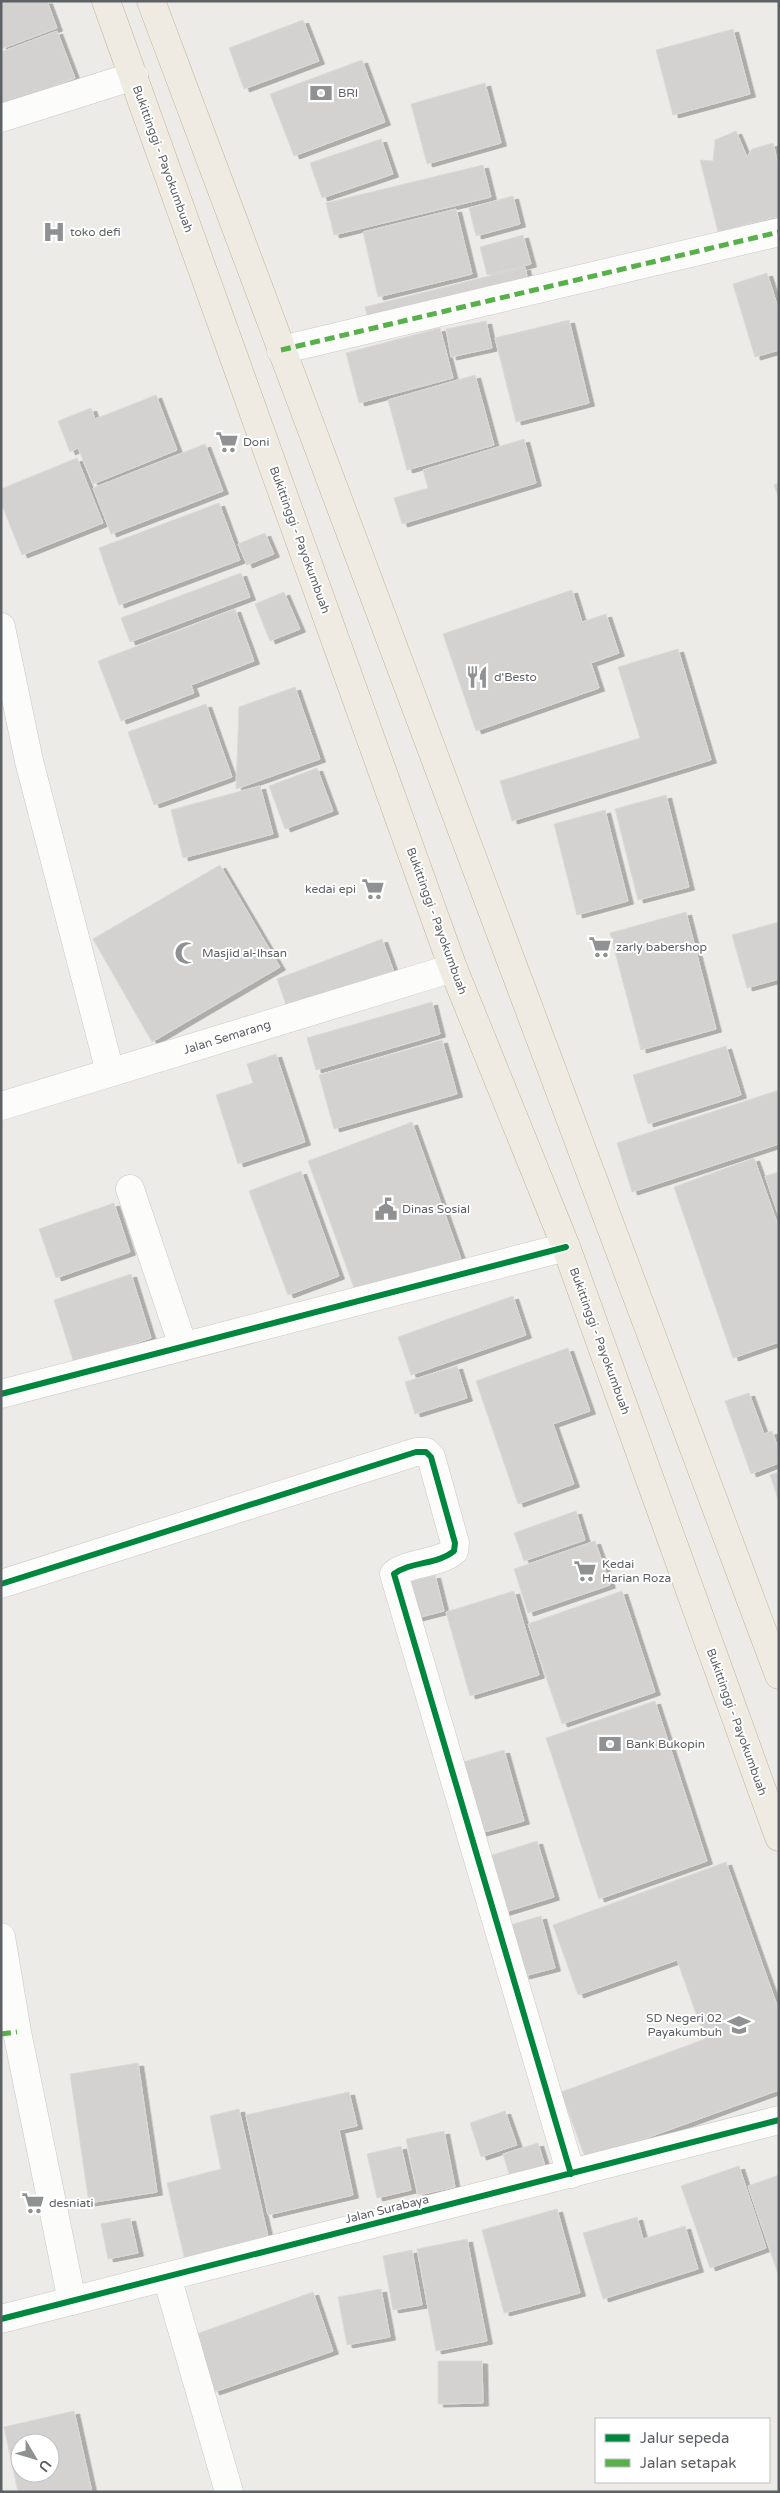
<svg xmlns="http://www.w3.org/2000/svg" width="780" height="2493" viewBox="0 0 780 2493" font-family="'Varela Round',sans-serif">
	<defs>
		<filter id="shadow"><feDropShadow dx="5.5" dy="3" stdDeviation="0" flood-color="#0004"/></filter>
	</defs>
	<rect width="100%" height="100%" fill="#ecebe7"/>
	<path fill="#d3d2d0" stroke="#dcdad6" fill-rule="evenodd" filter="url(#shadow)" d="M1 1H47L57 28 1 49Z
		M303 20 319 61 244 89 229 48Z
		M733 29 750 94 673 115 656 50Z
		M57 31 75 78 1 106V52Z
		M362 60 385 122 294 156 270 94Z
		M485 83 501 143 427 164 411 104Z
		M736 131 747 157 752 149 773 143 779 168V216L718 232 700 160 713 161 715 140Z
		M381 139 393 174 322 198 310 163Z
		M483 165 491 197 334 235 326 203Z
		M513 196 520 224 476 236 469 208Z
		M456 209 472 274 378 297 363 232Z
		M523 235 531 264 487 275 480 247Z
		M525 267 527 276 504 293 370 327 365 307Z
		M767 273 779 311V350L755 357 733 284Z
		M569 320 589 403 516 422 495 338Z
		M486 321 492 348 451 357 446 329Z
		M440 328 453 378 359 403 346 353Z
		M475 375 494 445 407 470 388 400Z
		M156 395 177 450 93 484 78 448 70 452 58 421 91 408 95 419Z
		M524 439 536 483 402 524 394 498 428 488 423 470Z
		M205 444 223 491 111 534 93 488Z
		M77 458 103 523 22 555 1 503V489Z
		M779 483V499L774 485Z
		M219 503 240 560 119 605 99 548Z
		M265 533 274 554 247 565 238 544Z
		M241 573 250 597 130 642 121 618Z
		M572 590 582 622 606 614 619 653 591 663 599 688 476 731 443 634Z
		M284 592 300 629 270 641 255 604Z
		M235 609 254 661 191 685 194 693 121 721 98 661Z
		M678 649 711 760 512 821 500 781 640 738 618 667Z
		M295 687 320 759 236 789 239 707Z
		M206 704 232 777 154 805 128 732Z
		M317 768 333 811 285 829 269 786Z
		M260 786 273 834 183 858 171 810Z
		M666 795 689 887 638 900 615 809Z
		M605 810 628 901 577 915 554 824Z
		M220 865 280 967 152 1042 93 939Z
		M686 912 716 1029 641 1050 610 933Z
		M779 922V979L747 988 732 935Z
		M382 939 395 975 290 1016 277 979Z
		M432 1002 440 1034 316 1070 307 1038Z
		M442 1040 457 1094 334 1129 319 1075Z
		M726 1046 741 1095 648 1124 633 1075Z
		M276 1054 305 1142 238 1164 216 1095 253 1083 247 1064Z
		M779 1090V1144L632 1192 617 1143Z
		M412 1122 461 1259 357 1296 308 1161Z
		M754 1158 779 1228V1342L733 1358 674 1187Z
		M301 1171 339 1276 288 1295 249 1191Z
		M779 1172V1217L765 1176Z
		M114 1203 130 1252 56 1278 39 1229Z
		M131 1274 151 1338 74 1363 54 1300Z
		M513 1296 526 1335 411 1375 398 1337Z
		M568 1348 590 1411 553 1424 574 1484 518 1504 476 1381Z
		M457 1366 467 1398 415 1414 405 1382Z
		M749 1393 764 1434 772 1431 779 1450V1463L751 1474 725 1401Z
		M779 1472V1499H778L770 1475Z
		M576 1511 585 1540 524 1561 514 1533Z
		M595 1541 610 1585 528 1613 514 1569Z
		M435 1575 444 1611 413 1619 405 1583Z
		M514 1591 539 1675 470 1696 446 1612Z
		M622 1591 655 1692 562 1724 528 1624Z
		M655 1701 707 1861 599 1899 546 1738Z
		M504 1750 524 1821 481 1833 460 1763Z
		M537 1841 554 1897 502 1913 486 1857Z
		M726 1862 779 2011V2090L586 2160 561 2092 705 2039 677 1960 578 1995 553 1925Z
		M541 1916 555 1968 524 1976 510 1925Z
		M138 2063 157 2192 89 2203 70 2074Z
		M349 2092 357 2126 339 2130 353 2195 268 2215 246 2115Z
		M239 2109 269 2241 185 2261 167 2183 221 2169 210 2116Z
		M505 2111 517 2145 481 2157 470 2123Z
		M444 2131 455 2187 418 2195 406 2139Z
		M538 2143 546 2169 511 2180 503 2154Z
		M401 2146 411 2190 377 2198 367 2154Z
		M739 2166 766 2248 710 2268 681 2186Z
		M779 2175V2277L748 2186Z
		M557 2209 580 2293 504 2313 482 2230Z
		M637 2217 643 2239 685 2226 698 2269 603 2299 583 2233Z
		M130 2218 138 2253 108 2259 101 2224Z
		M467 2239 487 2341 436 2351 417 2249Z
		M412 2250 422 2305 393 2310 383 2256Z
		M381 2289 390 2337 347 2345 338 2297Z
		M313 2292 333 2351 214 2392 194 2335Z
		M438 2361H482L483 2403 438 2404Z
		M74 2411 92 2492H18L4 2427ZM20 2443H50V2473H20Z"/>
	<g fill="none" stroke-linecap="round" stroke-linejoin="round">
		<defs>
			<path id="street" d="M1 118 134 76
				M281 350 779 232
				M1 627 29 761 110 1072
				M1 1106 453 968
				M130 1189 183 1346
				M1 1394 566 1247
				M1 1584 416 1452H426L431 1457 455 1543 454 1551C437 1565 411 1561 394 1574L571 2174
				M1 1937 17 2032 72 2301
				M167 2277 229 2492"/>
			<path id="secondary" d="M1 2319 779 2120"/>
			<path id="highway" d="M106 1 453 968 566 1247 779 1837
				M151 1 779 1675"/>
		</defs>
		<use href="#street" stroke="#c9c9c9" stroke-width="29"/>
		<use href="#secondary" stroke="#c8c8c8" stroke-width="29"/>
		<use href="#highway" stroke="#c2b496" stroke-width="29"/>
		<use href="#street" stroke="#fcfcfb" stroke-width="28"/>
		<use href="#secondary" stroke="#fcfcfb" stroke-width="28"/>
		<use href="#highway" stroke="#efebe2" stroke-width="28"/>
		<path stroke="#58b04a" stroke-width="5" stroke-dasharray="10 5" stroke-linecap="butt" d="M281 350 779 232
			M1 2034 17 2032"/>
		<defs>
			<path id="cycleway" d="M1 1394 566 1247
				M1 1584 416 1452H426L431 1457 455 1543 454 1551C437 1565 411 1561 394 1574L571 2174
				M1 2319 779 2120"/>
		</defs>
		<use href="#cycleway" stroke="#fff" stroke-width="9"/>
		<use href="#cycleway" stroke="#00873e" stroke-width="6"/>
	</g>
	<defs>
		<symbol id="bank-bare" viewBox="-9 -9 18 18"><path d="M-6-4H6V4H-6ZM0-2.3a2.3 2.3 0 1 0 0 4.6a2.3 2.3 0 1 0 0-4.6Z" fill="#8f9192" stroke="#fff" stroke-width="2.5" paint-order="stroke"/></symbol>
		<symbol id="hospital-bare" viewBox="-9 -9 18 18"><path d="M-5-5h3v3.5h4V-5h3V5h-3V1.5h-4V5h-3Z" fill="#8f9192" stroke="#fff" stroke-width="2.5" paint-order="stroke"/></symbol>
		<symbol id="supermarket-bare" viewBox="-9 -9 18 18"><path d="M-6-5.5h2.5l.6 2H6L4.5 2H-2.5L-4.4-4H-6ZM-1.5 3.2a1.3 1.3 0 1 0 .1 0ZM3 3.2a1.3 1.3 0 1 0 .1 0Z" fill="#8f9192" stroke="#fff" stroke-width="2.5" paint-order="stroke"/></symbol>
		<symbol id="restaurant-bare" viewBox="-9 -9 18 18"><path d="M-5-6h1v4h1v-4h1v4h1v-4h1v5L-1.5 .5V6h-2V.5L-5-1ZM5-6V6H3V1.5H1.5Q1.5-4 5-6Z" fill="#8f9192" stroke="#fff" stroke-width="2.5" paint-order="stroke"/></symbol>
		<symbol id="mosque-bare" viewBox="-9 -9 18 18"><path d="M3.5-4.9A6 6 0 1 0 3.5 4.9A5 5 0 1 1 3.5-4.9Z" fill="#8f9192" stroke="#fff" stroke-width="2.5" paint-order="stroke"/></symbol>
		<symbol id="civic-bare" viewBox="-9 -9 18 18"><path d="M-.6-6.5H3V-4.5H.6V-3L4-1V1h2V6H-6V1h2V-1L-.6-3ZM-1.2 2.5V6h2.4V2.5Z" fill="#8f9192" stroke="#fff" stroke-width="2.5" paint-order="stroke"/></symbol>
		<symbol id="school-bare" viewBox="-9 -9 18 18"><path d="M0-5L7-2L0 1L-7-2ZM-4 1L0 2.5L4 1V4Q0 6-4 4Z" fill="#8f9192" stroke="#fff" stroke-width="2.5" paint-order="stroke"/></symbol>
	</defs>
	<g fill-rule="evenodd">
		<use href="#bank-bare" x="305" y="77" width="32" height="32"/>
		<use href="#hospital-bare" x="38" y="216" width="32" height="32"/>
		<use href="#supermarket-bare" x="211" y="426" width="32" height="32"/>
		<use href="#restaurant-bare" x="461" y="661" width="32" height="32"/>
		<use href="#supermarket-bare" x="357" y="873" width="32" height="32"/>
		<use href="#supermarket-bare" x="584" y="931" width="32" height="32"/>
		<use href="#mosque-bare" x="170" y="937" width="32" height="32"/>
		<use href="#civic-bare" x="370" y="1193" width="32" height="32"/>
		<use href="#supermarket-bare" x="569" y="1555" width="32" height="32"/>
		<use href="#bank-bare" x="594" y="1728" width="32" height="32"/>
		<use href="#school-bare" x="723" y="2009" width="32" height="32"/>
		<use href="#supermarket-bare" x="17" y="2187" width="32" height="32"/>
	</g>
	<g text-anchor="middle" stroke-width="4" stroke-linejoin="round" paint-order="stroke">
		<g font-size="12" fill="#5d6065" stroke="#fff" text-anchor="start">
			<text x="338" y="97">BRI</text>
			<text x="70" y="236">toko defi</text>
			<text x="243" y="446">Doni</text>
			<text x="494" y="681">d'Besto</text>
			<text x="356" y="893" text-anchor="end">kedai epi</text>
			<text x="616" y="951">zarly babershop</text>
			<text x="202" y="957">Masjid al-Ihsan</text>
			<text x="402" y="1213">Dinas Sosial</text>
			<text x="602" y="1568">Kedai<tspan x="602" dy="14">Harian Roza</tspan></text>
			<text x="626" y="1748">Bank Bukopin</text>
			<text x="722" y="2022" text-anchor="end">SD Negeri 02<tspan x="722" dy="14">Payakumbuh</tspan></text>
			<text x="49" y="2207">desniati</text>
		</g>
		<g font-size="12" fill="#5d6065" stroke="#fff">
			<text transform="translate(163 159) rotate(70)" y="4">Bukittinggi - Payokumbuah</text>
			<text transform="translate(300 540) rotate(70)" y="4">Bukittinggi - Payokumbuah</text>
			<text transform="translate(437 921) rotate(70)" y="4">Bukittinggi - Payokumbuah</text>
			<text transform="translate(227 1037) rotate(-17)" y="4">Jalan Semarang</text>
			<text transform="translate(600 1341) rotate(70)" y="4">Bukittinggi - Payokumbuah</text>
			<text transform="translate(737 1722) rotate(70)" y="4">Bukittinggi - Payokumbuah</text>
			<text transform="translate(387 2209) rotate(-14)" y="4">Jalan Surabaya</text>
		</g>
	</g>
	<rect width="780" height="2493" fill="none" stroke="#5d6065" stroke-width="5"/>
	<rect x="595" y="2418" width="175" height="65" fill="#ffffff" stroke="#bebfc1"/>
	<rect x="605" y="2434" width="25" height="8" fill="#00873e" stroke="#bebfc1"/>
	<text x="640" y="2443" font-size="15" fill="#5d6065">Jalur sepeda</text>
	<rect x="605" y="2459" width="25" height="8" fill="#58b04a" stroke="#bebfc1"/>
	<text x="640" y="2468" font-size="15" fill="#5d6065">Jalan setapak</text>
	<g transform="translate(35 2458) rotate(128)"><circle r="24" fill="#ffffff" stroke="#bebfc1"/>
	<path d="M0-4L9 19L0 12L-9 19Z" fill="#8f9192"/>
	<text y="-8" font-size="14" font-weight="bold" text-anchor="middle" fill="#5d6065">U</text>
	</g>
</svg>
